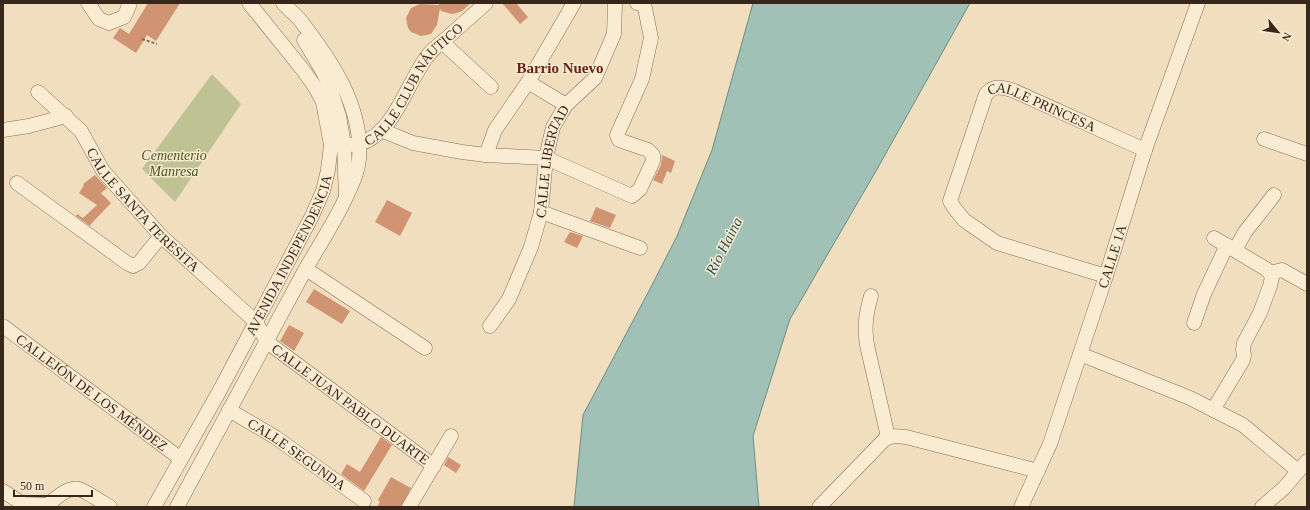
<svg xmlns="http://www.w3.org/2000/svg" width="1310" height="510" viewBox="0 0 1310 510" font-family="Georgia,serif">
	<rect width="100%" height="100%" fill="#f0debf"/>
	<path fill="#bfc292" d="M212 74 241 104 175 202 142 169Z"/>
	<path fill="#a2c1b6" stroke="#698f84" d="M753 3H970L876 171 790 319 753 436 759 507H574L583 415 651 287 677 236 712 150Z"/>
	<path fill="#d09473" d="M148 3H180L156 41 147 35 136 53 113 38 120 28 129 34Z
		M438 3H471L462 11 457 13 452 14 441 11 440 8 437 25 431 34 421 36 411 32 408 28 406 18 411 8 420 4 439 5Z
		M502 3H516L528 17 520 24Z
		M662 155 675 161 671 173 667 171 662 184 653 180 661 165Z
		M95 175 107 188 101 193 111 203 91 224 90 226 76 216 77 214 83 218 97 205 79 193 84 185 83 184Z
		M387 200 412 213 400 236 375 222Z
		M596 207 616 215 610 228 590 221Z
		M570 232 583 236 577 248 564 242Z
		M314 289 350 311 342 324 306 302Z
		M289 325 304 333 294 351 280 341Z
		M381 437 392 445 364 491 341 474 347 464 360 472Z
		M448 457 461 465 456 473 444 465Z
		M391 477 411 488 401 507H377L380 502 378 500Z"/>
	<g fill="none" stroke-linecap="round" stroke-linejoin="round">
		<defs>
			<g id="minor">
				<path d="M88 3 99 19 109 23 124 17 129 6 128 3"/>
				<path d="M304 40 323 72 329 85 339 116 344 145 346 196"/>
				<path d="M442 42 491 87"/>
				<path d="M528 82 566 105"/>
				<path id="s1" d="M38 92 81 131 103 171 161 236 256 322 267 342 434 466"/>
				<path d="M3 130 29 126 66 116"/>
				<path d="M381 130 413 143 462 152 486 155 546 158 632 196 640 189 653 161V155L648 150 619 140 617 135 642 79 651 38 645 8 644 5 637 3"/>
				<path d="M1264 139 1307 154"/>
				<path id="s2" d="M331 145C340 145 350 146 359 144 395 134 407 81 429 54 434 48 441 43 447 38 460 26 473 15 486 3"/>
				<path d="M486 155 495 130 528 82 574 3"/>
				<path d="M17 183 127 263 133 266 139 263 161 236"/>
				<path d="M541 212 640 248"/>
				<path d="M1235 250 1245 232 1274 195"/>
				<path d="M306 269 425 348"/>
				<path d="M1270 273 1282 270 1307 284"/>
				<path id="s3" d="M1106 276 997 243 964 220 955 209 950 201 986 94C994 85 1001 87 1012 90L1145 150"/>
				<path d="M871 296C866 314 864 326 867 345L888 437"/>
				<path d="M1194 323 1204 294 1227 245"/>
				<path id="s4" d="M3 326 181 459"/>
				<path id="s5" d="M490 326 509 299 531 247 541 212 546 158 553 127 566 105 595 78 614 34 615 3"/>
				<path d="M1080 354 1190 398 1243 425 1298 471"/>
				<path id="s6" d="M229 410 275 437 364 501"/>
				<path d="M1213 410 1243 360 1244 355 1243 350 1244 343 1260 313 1270 286 1272 277 1270 273 1266 269 1214 238"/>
				<path d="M3 491 23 504 48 505"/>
				<path d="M47 507 48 505C54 499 69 486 79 489 87 492 102 502 110 507"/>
				<path id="s7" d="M154 507 220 390 312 216 323 191 328 170 331 145 323 102 315 87 303 70 249 3"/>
				<path d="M177 507C219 428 262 349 305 270 320 244 336 220 348 193 353 182 358 171 359 159 363 106 331 60 300 20 295 14 288 9 283 3"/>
				<path d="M409 507 451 436"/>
				<path d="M819 507 884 440C891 435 898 436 906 437L1038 471"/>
				<path id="s8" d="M1021 507 1050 444 1106 276 1145 150 1198 3"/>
				<path d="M1262 507 1284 488 1307 461"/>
			</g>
		</defs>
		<use href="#minor" stroke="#896e56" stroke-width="15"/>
		<path stroke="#896e56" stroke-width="2" stroke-dasharray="3 2" stroke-linecap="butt" d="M142 39 157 44"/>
		<use href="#minor" stroke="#faecd2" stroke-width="14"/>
	</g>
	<g text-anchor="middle" stroke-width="3" stroke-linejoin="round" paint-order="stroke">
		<g font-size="14" fill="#38281c" stroke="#f7e9cf">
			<text dy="5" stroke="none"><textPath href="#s2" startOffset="111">CALLE CLUB NÁUTICO</textPath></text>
			<text dy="5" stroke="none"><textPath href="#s3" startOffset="352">CALLE PRINCESA</textPath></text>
			<text dy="5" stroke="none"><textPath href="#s5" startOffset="178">CALLE LIBERTAD</textPath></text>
			<text dy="5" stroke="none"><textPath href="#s1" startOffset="159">CALLE SANTA TERESITA</textPath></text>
			<text dy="5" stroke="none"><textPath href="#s7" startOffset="286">AVENIDA INDEPENDENCIA</textPath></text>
			<text dy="5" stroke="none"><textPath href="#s8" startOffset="267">CALLE 1A</textPath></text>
			<text dy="5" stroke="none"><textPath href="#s4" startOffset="111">CALLEJÓN DE LOS MÉNDEZ</textPath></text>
			<text dy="5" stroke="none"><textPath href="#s1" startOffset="446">CALLE JUAN PABLO DUARTE</textPath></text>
			<text dy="5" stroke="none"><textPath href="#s6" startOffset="81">CALLE SEGUNDA</textPath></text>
		</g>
		<g font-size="14" font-style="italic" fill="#4b5521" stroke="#f7e9cf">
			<text x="174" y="160">Cementerio<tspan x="174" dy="16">Manresa</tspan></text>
		</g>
		<g font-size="15" font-weight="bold" fill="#662519" stroke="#f7e9cf">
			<text x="560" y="73">Barrio Nuevo</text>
		</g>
		<g font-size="15" font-style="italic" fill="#2a5853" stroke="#f7e9cf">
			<text transform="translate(724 246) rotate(-63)" y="5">Río Haina</text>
		</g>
	</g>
	<rect width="1310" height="510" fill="none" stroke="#38281c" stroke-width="8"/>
	<g transform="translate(1278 32) rotate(119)" stroke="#f7e9cf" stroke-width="3" paint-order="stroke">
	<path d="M0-3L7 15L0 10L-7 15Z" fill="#38281c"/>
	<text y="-6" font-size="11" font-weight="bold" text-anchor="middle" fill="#38281c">N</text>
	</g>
	<path d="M14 490v6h78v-6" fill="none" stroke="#38281c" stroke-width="2"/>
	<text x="20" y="490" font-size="12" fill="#38281c" stroke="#f7e9cf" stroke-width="3" paint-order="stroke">50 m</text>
</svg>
